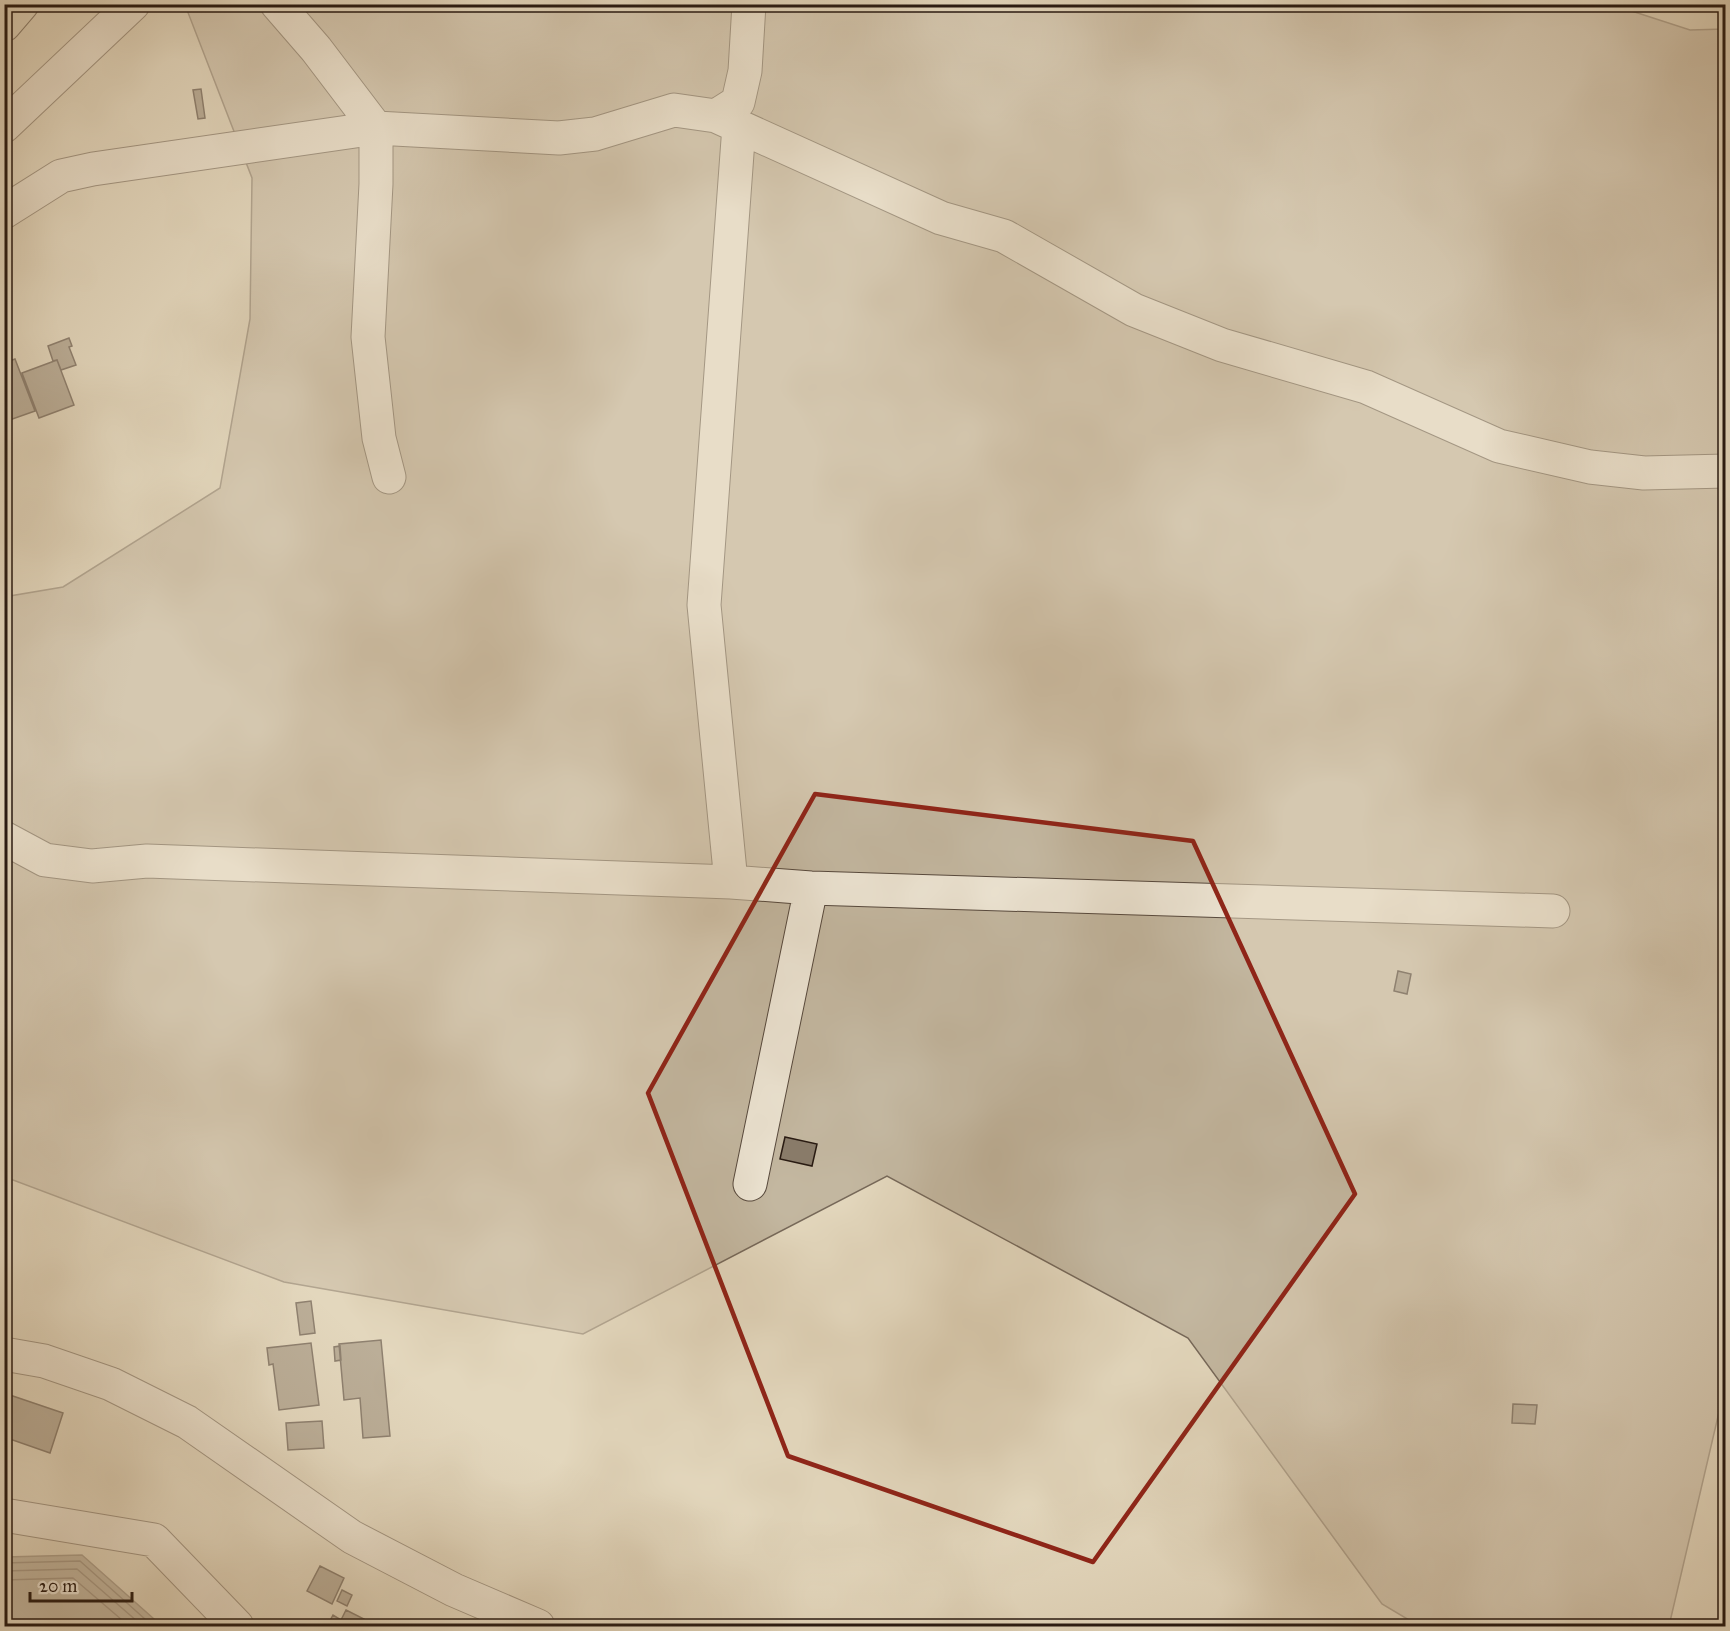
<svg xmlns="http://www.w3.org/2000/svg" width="1730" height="1631" viewBox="0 0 1730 1631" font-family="'IM FELL Great Primer',serif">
	<rect width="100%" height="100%" fill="#e3d7bd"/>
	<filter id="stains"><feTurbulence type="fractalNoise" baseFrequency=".00333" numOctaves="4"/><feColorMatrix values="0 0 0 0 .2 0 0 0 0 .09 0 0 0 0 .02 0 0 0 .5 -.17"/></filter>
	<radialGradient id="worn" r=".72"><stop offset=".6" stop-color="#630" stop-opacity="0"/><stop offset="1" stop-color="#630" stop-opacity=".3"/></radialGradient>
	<path fill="#c3b7a0" stroke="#766859" stroke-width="1.5" d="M1610 4 1690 30 1725 29 1726 1396 1723 1395 1669 1626H1419L1382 1604 1188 1338 887 1176 583 1334 284 1282 5 1177 4 597 63 587 220 488 250 319 252 178 187 10 191 5Z"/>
	<path fill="#a39783" stroke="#726556" stroke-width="1.5" d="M82 1555 154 1619 152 1626H5V1557Z"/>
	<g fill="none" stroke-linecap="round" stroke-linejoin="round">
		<path stroke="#66584a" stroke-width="1.5" d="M4 1563 80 1561 146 1620V1626
			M4 1571 77 1569 138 1622 139 1626
			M4 1580 73 1578 129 1626"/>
	</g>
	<path fill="#897c6b" stroke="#281a12" stroke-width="1.5" d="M201 89 205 118 198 119 193 90Z
		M69 338 72 346 69 347 76 365 61 370 57 360 53 361 48 346Z
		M15 359 35 411 4 422V363Z
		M57 360 74 405 39 418 22 373Z
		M1398 971 1411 974 1407 994 1394 991Z
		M785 1137 817 1144 812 1166 780 1159Z
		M311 1301 315 1333 300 1335 296 1303Z
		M381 1340 390 1436 363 1438 360 1398 344 1400 339 1344Z
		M311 1343 319 1405 279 1410 273 1364 269 1365 267 1348Z
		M340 1346 341 1360 335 1361 334 1347Z
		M4 1393 63 1413 50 1453 4 1437Z
		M1513 1404 1537 1405 1535 1424 1512 1423Z
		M322 1421 324 1448 288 1450 286 1423Z
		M320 1566 344 1578 332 1604 307 1591Z
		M342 1590 352 1595 347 1606 337 1601Z
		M346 1610 364 1619 360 1626H327L333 1615 341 1620Z"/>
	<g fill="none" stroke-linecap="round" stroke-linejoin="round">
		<defs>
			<path id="minor" d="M277 4 316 49 376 128V184L368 337 379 438 389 477
				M716 116 738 102 745 71 749 4
				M4 126 133 4
				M4 212 61 176 93 169 376 128 559 138 595 134 674 110 716 116 941 218 1004 236 1134 310 1222 345 1366 387 1499 446 1590 467 1644 473 1726 471
				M4 838 45 860 92 866 147 861 731 882 811 888 1553 911
				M731 882 704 605 739 126
				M750 1184 811 888
				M4 1354 44 1361 111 1384 187 1422 352 1537 454 1590 538 1626
				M4 1515 154 1540 237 1626"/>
			<path id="highway" d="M4 25 22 4"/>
		</defs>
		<use href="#minor" stroke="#57493d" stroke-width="35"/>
		<use href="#highway" stroke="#281a12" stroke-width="35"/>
		<use href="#minor" stroke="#ede5d4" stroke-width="33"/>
		<use href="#highway" stroke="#e3d7bd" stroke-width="33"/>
	</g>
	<path d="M0 0H1730V1631H0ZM815 794 1193 841 1355 1194 1093 1562 788 1456 648 1093Z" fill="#e3d7bd" fill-opacity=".55" fill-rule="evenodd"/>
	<path fill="none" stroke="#8f2418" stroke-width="4.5" stroke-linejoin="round" d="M815 794 1193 841 1355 1194 1093 1562 788 1456 648 1093Z"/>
	<rect width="1730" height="1631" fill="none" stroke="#e3d7bd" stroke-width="24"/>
	<rect x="6" y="6" width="1718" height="1619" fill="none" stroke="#281a12" stroke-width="3"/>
	<rect x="12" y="12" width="1706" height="1607" fill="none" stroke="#281a12" stroke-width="1.5"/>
	<path d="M30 1592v9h102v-9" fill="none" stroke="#281a12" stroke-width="3"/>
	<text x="39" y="1592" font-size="18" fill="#281a12" stroke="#ede5d4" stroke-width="4.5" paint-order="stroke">20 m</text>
	<rect width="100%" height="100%" filter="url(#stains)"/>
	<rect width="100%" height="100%" fill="url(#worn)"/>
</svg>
